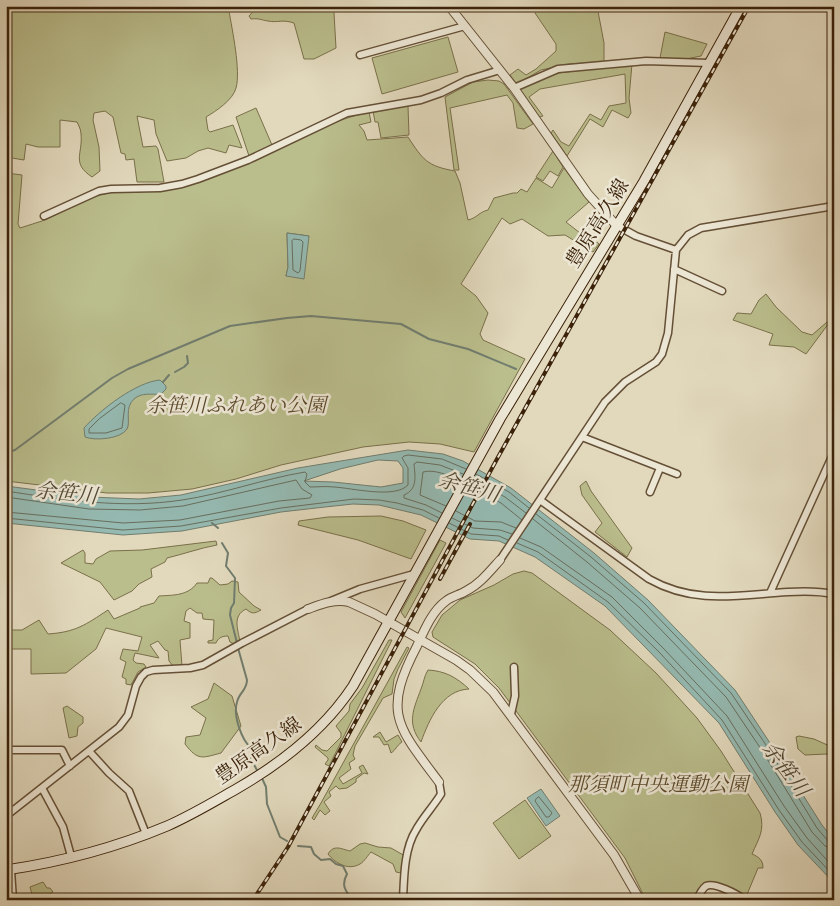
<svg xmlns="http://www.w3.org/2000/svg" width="840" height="906" viewBox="0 0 840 906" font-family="Alegreya,'Noto Serif JP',serif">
	<rect width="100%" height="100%" fill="#e2d9bd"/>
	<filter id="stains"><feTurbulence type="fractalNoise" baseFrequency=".004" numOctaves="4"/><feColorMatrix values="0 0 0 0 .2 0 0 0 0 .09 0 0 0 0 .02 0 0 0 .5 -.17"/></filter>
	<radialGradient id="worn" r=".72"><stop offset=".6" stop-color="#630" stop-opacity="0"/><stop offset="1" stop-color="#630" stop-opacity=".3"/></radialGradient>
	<path fill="#babd8c" stroke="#7a704a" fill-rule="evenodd" d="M6 6H226L229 11C232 29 241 71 236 88 233 100 216 111 206 117L208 130 210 132 233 125 242 148 229 145 226 153 208 148 198 151 186 158 167 161 156 134 154 120 137 116 143 147 156 146 158 149 164 182H137L134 159 126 160 125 154 121 153 113 117 105 111 94 113 93 120 99 147 100 171 92 177C71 163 83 154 81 134 81 130 79 126 77 122L60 120V147H38L26 144 24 160 6 157Z
		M258 6H336L334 13 336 48 314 59H304L294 23C282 19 278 23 268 21 261 20 259 18 251 19L249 16Z
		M543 6H597L604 43V62L569 64 541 70 517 84 510 75 518 69 526 75 536 69 556 51V44L535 13Z
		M665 32 707 44 701 56 686 59 660 58Z
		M448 37 458 72 382 94 372 58Z
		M632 64 629 98 631 113 628 118 612 110 603 127 590 119 567 156 551 133 553 130 561 142 569 146 590 114 601 120 609 106 626 103 625 74 540 89 529 97 543 116 539 117 519 88 558 73Z
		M488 80 499 81 504 84 533 124 524 129 517 128 513 103 507 95 450 108 459 170H454L445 97 473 82Z
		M408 106 409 135 381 138 378 122H375L373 111Z
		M256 108 272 145 249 156 236 117Z
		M369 112 371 122 359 125 364 131 367 140 408 137C423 160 427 166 455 171L460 183 468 220C477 218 479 212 488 210L494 198 513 193H517L521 189 527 192 536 178 552 188 564 168 589 202 566 222 594 244 597 242 599 244 593 252 565 235 548 236 522 219 510 224 502 218 461 284 476 296 488 313 480 334 483 340 525 359 474 452 440 444 409 442 363 447 281 465 236 479 192 489 148 493H107L6 481V173L22 175 18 224 20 228C28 225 37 223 45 220 65 211 83 199 104 194 125 189 147 192 168 190 182 188 196 184 209 179 263 159 312 125 369 112ZM287 233 309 236 286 276 288 267Z
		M553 151 563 167 558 176 550 171 543 181 536 177Z
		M766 294 776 307 802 332 812 335 827 322 829 323 806 354 794 347 769 345 773 334 733 320 737 313 751 314 759 300Z
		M586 481 591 491 632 548 627 557 595 532 602 523 582 495 580 486Z
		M381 516 403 521 426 530 411 559 358 540 298 525 299 521 328 517Z
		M440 540 446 543 405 618 401 612Z
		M216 541 217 545C200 548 184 554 167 558L165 562 151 569 152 577 139 584 132 591 114 600 100 582 61 563 83 550 85 553V563L93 564 96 559 110 551 142 550Z
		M524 571 532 573 610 630 656 673 697 718 721 751 760 813C765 830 759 838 752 854 759 857 763 860 763 868H758L746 897 713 884 695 900H646L625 858 499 688 475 664 433 637 432 632 442 615 460 600 494 585 513 574Z
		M210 578H212L220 585 228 584 232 581 238 582 239 592 254 606 261 610C254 614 252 614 246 609 232 616 238 629 240 642L234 644 230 642 228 636C222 636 218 638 216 643H208V641L213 640 214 620 203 619 202 613H197L190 608 186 611 184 621 190 623V638L180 640 182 666H173L169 661 168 651 165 650 158 641 150 645 159 658 135 653 133 660 136 663 144 664 146 667 138 672 131 685 126 684V679L122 677 126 662 120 659 123 649 138 651 142 637 106 628 96 649 66 673 31 674V649H12L6 660V630H22L39 620 48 634C76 632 85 625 108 610L114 619 140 608V607L154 603 159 596C173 595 188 596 197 583H208Z
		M389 640H392L329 766 325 764 328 760V758L315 747 316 745 322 750 327 751 341 737V733L336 726 349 711 350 704 362 688Z
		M407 647 409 648 398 669 394 679 392 694 383 698 355 746 353 755 355 759 349 763 351 769 339 778 343 784 362 773 359 767 363 765 368 774 364 773 356 779V782L347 788 339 789 336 786 329 792 331 796 324 802 330 811 325 815 320 810 314 820 312 818 321 803Z
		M428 670C445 671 456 677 469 689 442 690 429 720 421 742 406 723 414 708 421 689 424 682 424 676 428 670Z
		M214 683 232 696 241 726 221 753C202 758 198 761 185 744L186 737 200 735 206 718 191 707 208 699Z
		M67 706 83 717V723L78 727 77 736 69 738 63 708Z
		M380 732 386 742 398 735 402 742C396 746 396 750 391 753L388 744 384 745 379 737H373Z
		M799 736 814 739 834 748V757L827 754 805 755 798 749 796 737Z
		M525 800 551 836 519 859 493 823Z
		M365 843 378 847 391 848 405 856 401 873 396 872 393 864 371 852C368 855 364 862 360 864 348 871 335 863 328 854 334 844 341 849 350 851L360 844Z
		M43 882 47 888H50L53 892 48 895 49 900H37L33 898 30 887Z"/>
	<path fill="#95bab2" stroke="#717d6e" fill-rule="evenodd" d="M287 233 309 236 304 279 286 276 288 267Z
		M160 380 166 386V389L161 394C151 395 142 392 134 399 124 408 131 422 127 429 121 439 95 441 85 437L84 428C100 410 136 382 160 380Z
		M408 450 443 454 463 461 511 488 594 553 648 600 735 690 770 743 822 825 834 840V883L798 845 775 812 719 723 605 606 535 557 499 541 470 539 421 515 379 505 353 504 325 507 281 512 182 531 123 535 6 523V486L90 497 139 499 181 495 298 468ZM378 460 398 461 403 468V483L381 487 333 482 304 481 340 469Z
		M541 789 560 816 546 826 527 798Z"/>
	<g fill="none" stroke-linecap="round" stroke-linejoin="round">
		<path stroke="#686e5e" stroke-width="1" d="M294 239 301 240 303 242 300 271 298 273 293 270 292 241Z
			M121 403 125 405 122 428 106 433H89V429L99 419Z
			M476 474 509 492 529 508
			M473 480 505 497 526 513
			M469 486 501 503 522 520
			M6 491C64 500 123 509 182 500 223 494 263 479 305 472L307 474 305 482 310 487C318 487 326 486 334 487 352 488 395 499 408 485V468L402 458 404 456 408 455 442 459 466 469
			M6 497 89 509 140 510 183 506 296 480 302 489 312 495 310 498 279 501 180 520 123 523 6 512
			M446 506 420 495 423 472C434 469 449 475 460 481
			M456 511 475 521 501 522 516 528
			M442 513 426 505 404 498V495C418 489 415 476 414 464L417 462 440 465 463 474
			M536 514 591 557 644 603 731 693 766 745 817 828 828 841 834 843
			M6 518 123 530 181 526 281 508 354 499 379 500 397 503 423 510 439 518
			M452 518 473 528 500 530 512 534
			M533 519 587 562 640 608 726 697 761 749 812 832 825 846 834 849
			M449 523 471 534 499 536 508 540
			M520 538 541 547 612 597 664 649 727 716 784 806 807 838 834 868
			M517 543 538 552 608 602 660 653 722 720 779 810 802 842 834 876
			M539 797 552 813 549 817H546L535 801 536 799Z"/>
		<path stroke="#717d6e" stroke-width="2" d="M175 372 184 367 188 363 187 356
			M163 382 169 375
			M6 453 15 450 112 378 128 369 230 326 287 318 311 316 401 324 429 339 468 349 516 369
			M212 523 218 528
			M222 543 228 553 226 566 235 578 234 603 231 608 230 615 237 643
			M238 648 247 680C247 690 239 693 237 702 233 715 241 739 251 748V759L258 772
			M261 776 266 787 267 804 280 837 287 841
			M298 846 311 847 314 854 321 860 330 859 336 864 343 866 347 874C341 885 345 890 352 900"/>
		<defs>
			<path id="minor" d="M360 55 465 26
				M514 88 558 69 646 61 709 63
				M44 216 99 191 111 189 160 188 182 184 198 179 248 160 347 113 421 100 441 93 467 80 500 70
				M616 225 636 236 676 250
				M674 269 722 291
				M582 437 677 474
				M650 492 660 468
				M540 500 649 579C695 605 738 595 788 592 803 591 819 591 834 594
				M500 560 605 402 625 382 656 362 662 354 668 333 676 250 688 235 701 228 834 206
				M770 593 834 452
				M331 601 360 589 414 574
				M511 714 515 696 514 667
				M6 750H62L70 766
				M89 751 109 773 129 791 146 834
				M42 788 63 827 71 856
				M6 816 119 727 128 715 136 686 141 677 146 672 153 670 190 668 203 665 242 643 308 609
				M11 870 13 900
				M403 900C404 878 404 849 416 830 423 817 433 807 441 794L439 782
				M697 900C699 895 702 889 706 886 714 882 738 894 744 900"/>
			<path id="tertiary" d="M449 6 514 88 588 194 616 225
				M308 609C322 604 334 599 349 602L375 614 456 660 470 670 493 692 614 855 640 900
				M439 782C397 726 382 713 417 646 424 631 432 611 446 601 452 596 460 595 466 591 480 584 490 571 500 560"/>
			<path id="secondary" d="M6 870C61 862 117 847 167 826 192 815 215 801 238 788 283 762 324 730 353 686L500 419 644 181 741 6"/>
		</defs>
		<use href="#minor" stroke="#655036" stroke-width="9"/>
		<use href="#tertiary" stroke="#655036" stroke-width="10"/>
		<use href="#secondary" stroke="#3b2209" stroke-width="11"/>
		<use href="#minor" stroke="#ece6d4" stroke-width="6"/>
		<use href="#tertiary" stroke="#ece6d4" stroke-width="8"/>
		<use href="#secondary" stroke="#ece6d4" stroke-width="9"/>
		<defs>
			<path id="rail" d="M440 579 470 524
				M253 900 288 847 497 459 749 6"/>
		</defs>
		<use href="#rail" stroke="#3b2209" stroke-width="4"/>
		<use href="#rail" stroke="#ece6d4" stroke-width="2" stroke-dasharray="5.5" stroke-linecap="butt"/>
	</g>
	<g text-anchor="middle" stroke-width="5" stroke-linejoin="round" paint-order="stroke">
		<g font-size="20" fill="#3b2209" stroke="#ece6d4">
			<text transform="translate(597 223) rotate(-58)" y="7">豊原高久線</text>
			<text transform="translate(258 750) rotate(-35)" y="7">豊原高久線</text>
		</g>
		<g font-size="20" font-style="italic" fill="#5b492a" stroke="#ece6d4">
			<text x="236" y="412">余笹川ふれあい公園</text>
			<text x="658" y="791">那須町中央運動公園</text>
		</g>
		<g font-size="21" font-style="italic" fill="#524833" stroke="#ece6d4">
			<text transform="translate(469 487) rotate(15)" y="7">余笹川</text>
			<text transform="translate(66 493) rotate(6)" y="7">余笹川</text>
			<text transform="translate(786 769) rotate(53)" y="7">余笹川</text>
		</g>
	</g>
	<rect width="840" height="906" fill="none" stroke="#e2d9bd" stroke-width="25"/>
	<rect x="8" y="8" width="825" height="891" fill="none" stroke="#3b2209" stroke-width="2.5"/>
	<rect x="12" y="12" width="815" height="881" fill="none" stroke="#3b2209"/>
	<rect width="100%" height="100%" filter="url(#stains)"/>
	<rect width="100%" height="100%" fill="url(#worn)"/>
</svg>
